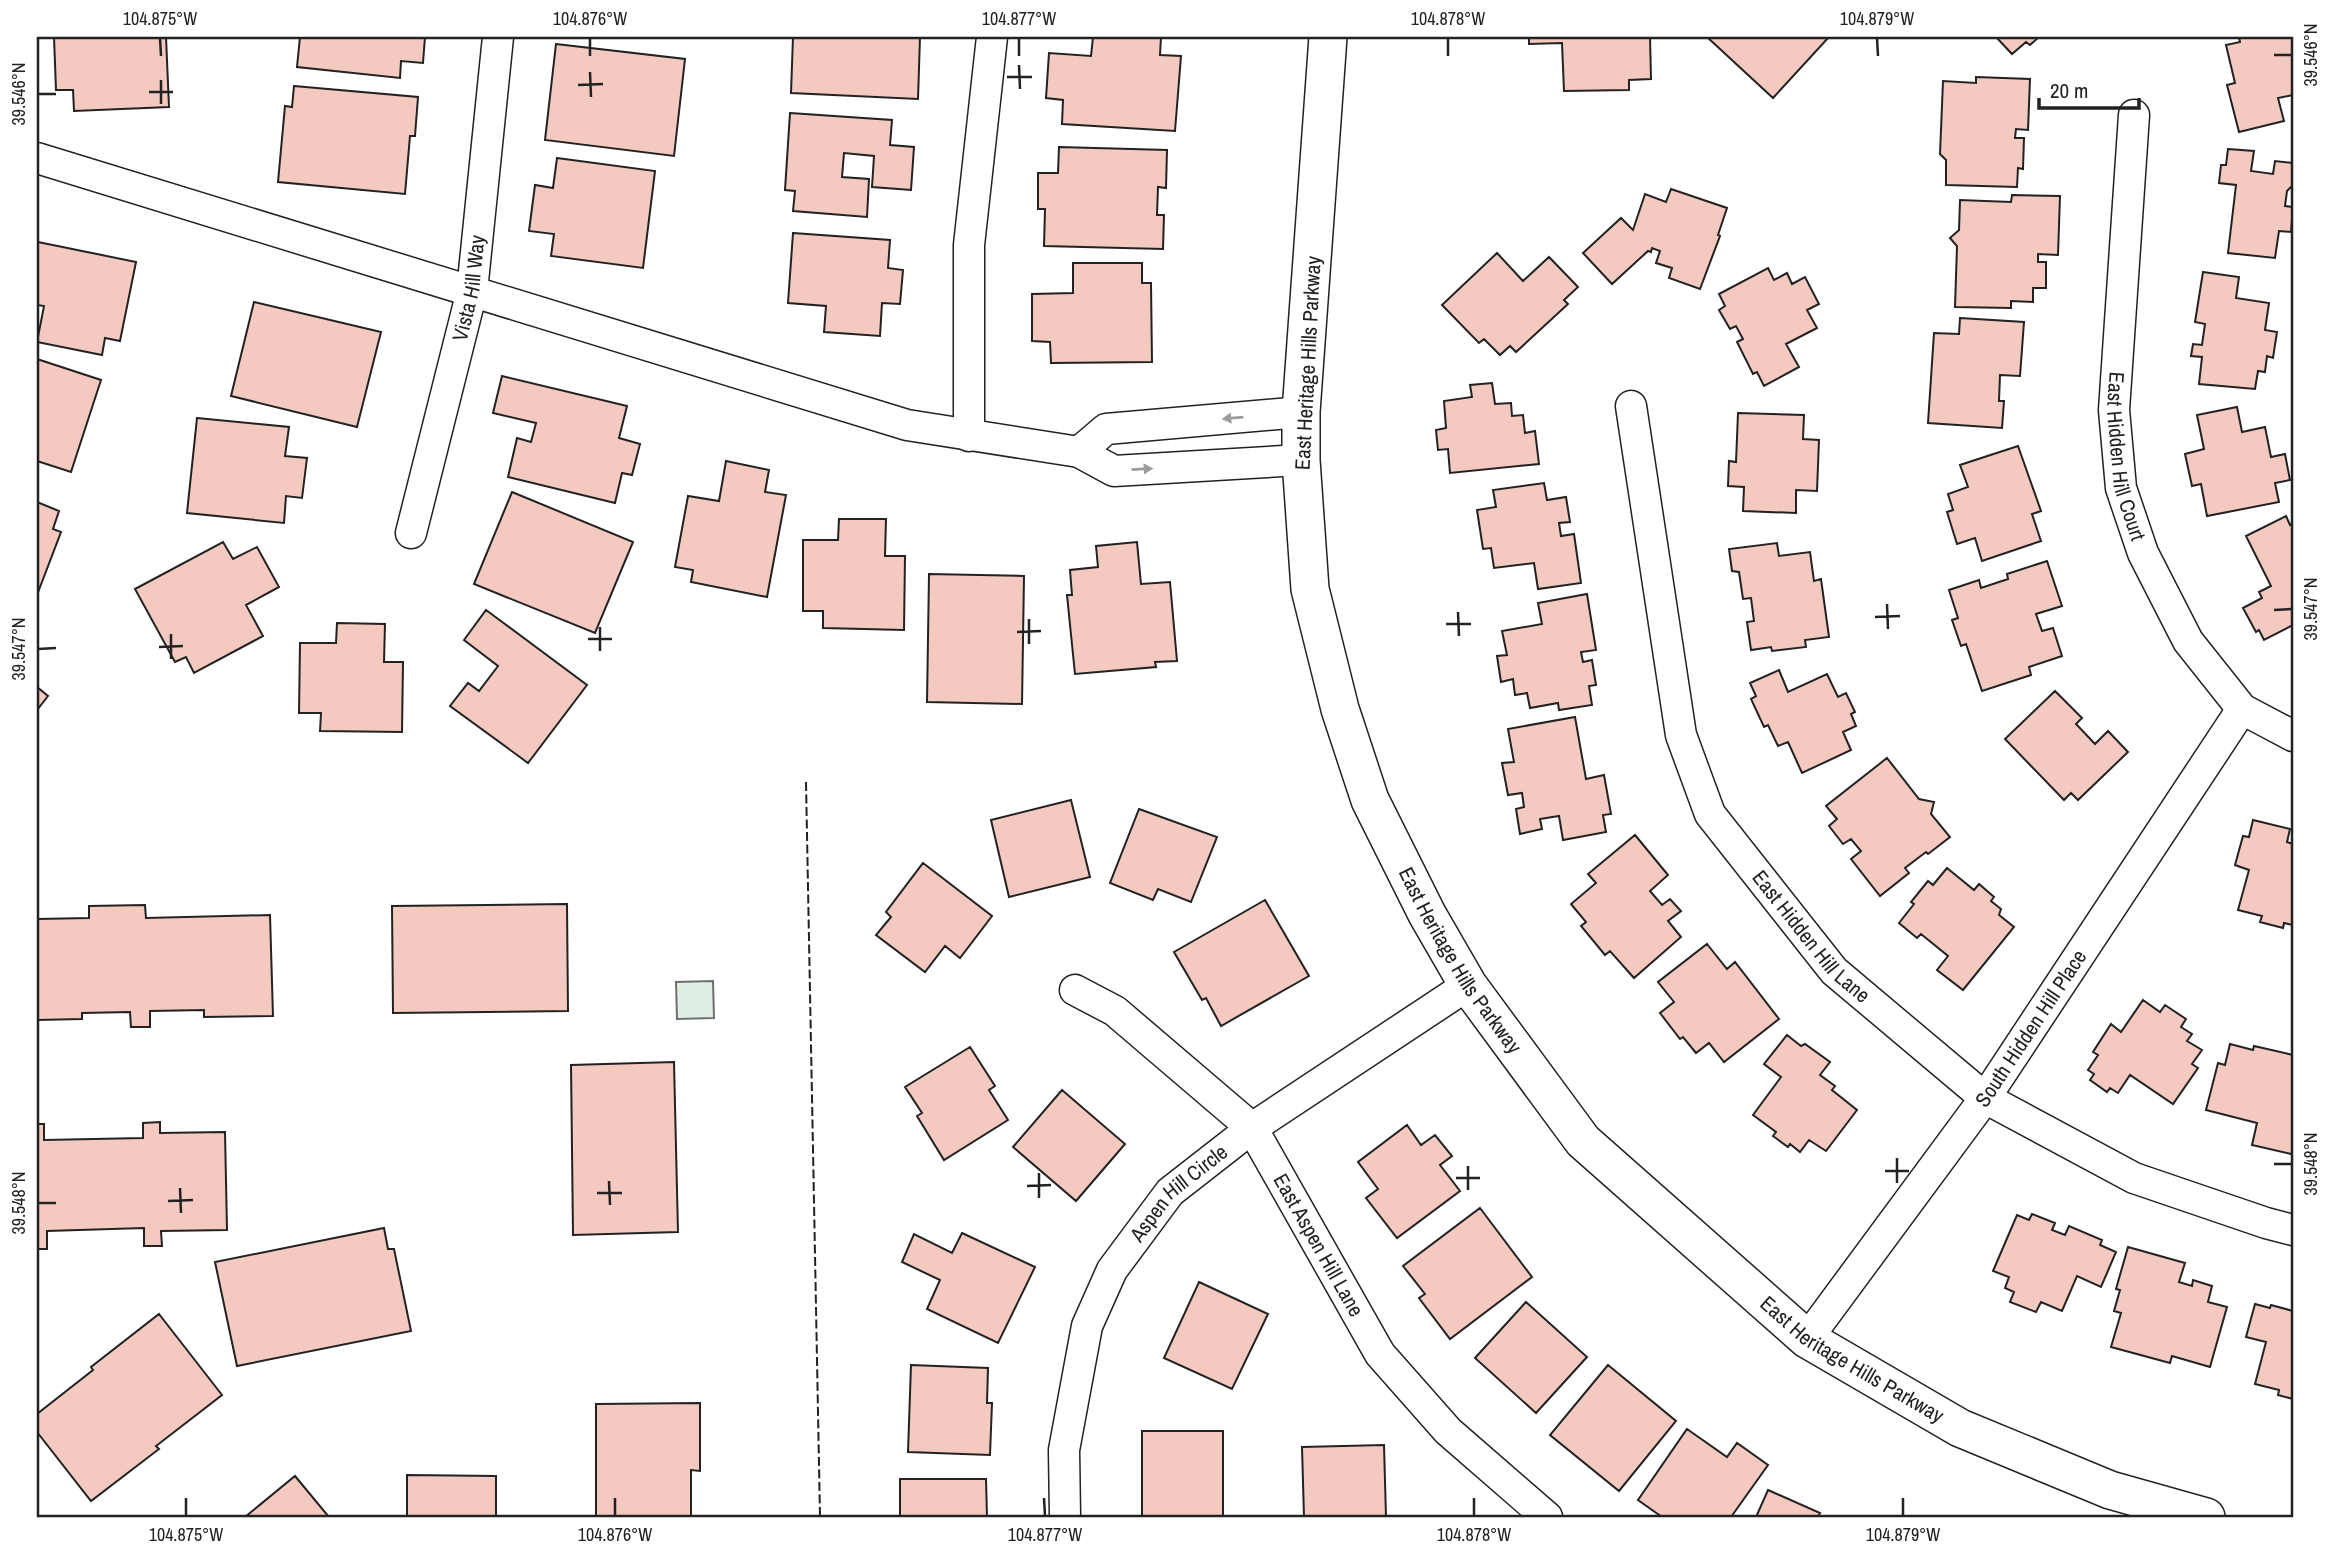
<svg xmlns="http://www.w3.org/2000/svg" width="2330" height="1554" viewBox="0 0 2330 1554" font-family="'Archivo Narrow',sans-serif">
	<rect width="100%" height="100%" fill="#fff"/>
	<path fill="#e0efe3" stroke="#6f6f6f" stroke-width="2" d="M713 981 714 1018 677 1019 676 982Z"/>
	<path fill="#f3c9c0" stroke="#222" stroke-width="2" d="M54 37H166L169 107 74 111 73 90H56Z
		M300 37H425L423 63 401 61 400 78 297 67Z
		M793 37H920L918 99 791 93Z
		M1093 37H1161L1160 55 1181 56 1175 131 1062 124 1063 100 1046 98 1049 53 1091 56Z
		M1529 37H1650L1651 79 1629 80V90L1564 91 1562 43 1529 44Z
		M1707 37H1829L1773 98Z
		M1996 37H2039L2030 45 2026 42 2012 54Z
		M2239 37H2293V95L2278 98 2284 121 2239 132 2227 85 2235 83 2226 45 2240 42Z
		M556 44 685 59 674 156 545 140Z
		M1976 77 2030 79 2028 130 2016 129 2015 138H2024L2023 169 2018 168 2017 187 1946 185V160L1940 154 1943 81 1976 83Z
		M294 86 418 97 415 136H410L405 194 278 182 285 106 292 107Z
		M790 113 892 120 890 145 914 147 911 190 872 187 874 156 844 153 842 177 869 179 867 217 793 211 795 191 785 190Z
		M1059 147 1167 150 1166 188 1158 187 1157 215H1164L1163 249 1044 246 1045 209H1038V173H1058Z
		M2228 149 2254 151 2251 171 2273 174 2275 161 2293 163V185L2287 191 2285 206 2293 207 2291 232 2279 231 2275 258 2228 253 2236 185 2219 183 2221 165H2226Z
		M557 158 655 171 643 268 551 256 554 234 529 231 535 185 553 188Z
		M1671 189 1727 208 1718 235 1720 236 1700 289 1669 278 1672 268 1656 263 1660 251 1652 248 1651 252 1648 251 1612 284 1583 253 1621 218 1633 230 1645 194 1666 202Z
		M2012 195 2060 196 2058 255 2038 254V262H2046V288H2033V302L2011 301V308L1955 307 1957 246 1950 238 1959 230 1960 200 2011 202Z
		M793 233 890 240 888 268 903 270 900 304 882 303 880 336 824 332 826 306 788 303Z
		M38 242 136 262 120 341 105 338 102 355 37 342 44 306 37 305Z
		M1497 253 1523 281 1549 257 1578 287 1564 300 1568 304 1516 352 1510 346 1500 355 1484 339 1479 343 1442 305Z
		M1073 263H1142V283H1151L1152 362 1051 363 1050 342 1032 341V294L1073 293Z
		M1768 268 1774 280 1787 273 1792 284 1805 277 1819 304 1807 310 1817 328 1786 344 1799 367 1764 386 1757 372 1753 374 1737 342 1743 339 1736 326 1730 329 1719 310 1725 306 1719 294Z
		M2203 272 2239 277 2236 298 2269 303 2265 330 2277 332 2273 358 2267 356 2265 372 2258 371 2255 389 2199 384 2202 357 2191 356 2193 344 2202 345 2205 324 2195 322Z
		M254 302 381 332 357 427 231 396Z
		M1960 318 2024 322 2020 376 2000 375 1999 401H2004L2002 428 1928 423 1934 333 1959 334Z
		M37 359 101 380 71 472 37 461Z
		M502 376 627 406 619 438 640 444 632 475 622 473 615 503 508 477 517 438 531 442 536 423 493 413Z
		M1492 383 1495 404 1511 403 1512 416 1523 415 1525 433 1535 431 1539 464 1450 473 1448 449 1438 450 1436 430 1446 428 1444 401 1472 397 1470 385Z
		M2237 407 2242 432 2265 427 2271 457 2285 454 2290 480 2275 483 2279 502 2207 516 2201 484 2192 486 2185 454 2204 449 2197 415Z
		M1738 413 1804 415 1803 439 1819 440 1817 491 1796 490V513L1743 511 1744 487 1728 486 1729 461 1736 462Z
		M197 418 289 427 285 456 307 458 302 498 286 496 284 523 187 513Z
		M2018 446 2041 511 2032 514 2041 541 1982 561 1975 538 1957 544 1947 512 1953 510 1948 494 1968 487 1960 465Z
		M726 461 769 470 765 492 786 495 767 597 691 582 693 570 675 567 688 496 719 501Z
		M1544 483 1547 500 1566 497 1570 522 1559 523 1561 536 1574 534 1581 583 1538 589 1534 563 1494 568 1491 548 1483 549 1477 510 1496 507 1493 490Z
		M512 492 633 542 595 633 474 584Z
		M37 502 59 511 53 529 61 532 37 595Z
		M2286 516 2290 525 2293 523V625L2264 640 2259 630 2256 632 2243 608 2262 598 2259 592 2271 586 2246 536Z
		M839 519H886L885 556H905L904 630 823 628V611H803V540H838Z
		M223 542 233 559 257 547 279 587 246 605 263 636 194 673 186 657 175 662 135 589Z
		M1137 542 1141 584 1170 582 1177 661 1155 662 1156 667 1075 674 1067 595H1072L1070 570 1098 567 1096 546Z
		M1777 543 1779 556 1810 552 1814 581 1821 579 1829 637 1805 640 1806 647 1772 651 1771 647 1751 650 1747 622 1754 621 1751 598 1743 599 1739 572 1732 571 1729 549Z
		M2047 561 2062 606 2036 614 2042 631 2053 628 2062 656 2029 667 2031 675 1982 691 1966 644 1961 646 1952 620 1958 618 1949 590 1979 580 1981 588 2008 579 2007 574Z
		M929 574 1024 576 1022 704 927 702Z
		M1587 594 1596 650 1581 652 1583 662 1592 660 1596 685 1589 686 1592 705 1559 710 1558 703 1530 708 1527 693 1515 695 1513 679 1501 682 1497 656 1507 655 1502 631 1542 624 1538 603Z
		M486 610 587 685 528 763 450 706 468 683 479 691 498 666 464 640Z
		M337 623 385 624 384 662H403L402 732 320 731 321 713H299L300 643H336Z
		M1779 670 1788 692 1827 674 1838 697 1846 693 1855 712 1851 714 1856 726 1843 732 1851 750 1802 773 1788 742 1778 746 1768 725 1764 727 1751 699 1756 696 1750 683Z
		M37 687 48 696 37 710Z
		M2055 691 2082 718 2076 724 2095 744 2108 731 2128 752 2078 800 2071 793 2064 800 2005 739Z
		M1575 717 1586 779 1604 775 1611 814 1603 815 1606 832 1563 840 1559 816 1540 819 1542 829 1520 834 1516 809 1524 807 1522 793 1508 795 1502 763 1514 762 1508 729Z
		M1887 758 1919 799 1934 802 1931 814 1950 837 1928 854 1926 852 1905 868 1909 873 1880 896 1851 859 1861 851 1851 839 1843 844 1829 826 1837 819 1826 806Z
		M1071 800 1090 877 1009 897 991 820Z
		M1139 809 1217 837 1191 902 1158 889 1153 900 1110 883Z
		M2253 820 2290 829 2287 842 2293 844V925L2284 923 2283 928 2260 922 2262 916 2238 910 2249 870 2235 865 2243 836 2249 837Z
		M1635 835 1668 875 1650 891 1662 905 1670 899 1681 911 1668 921 1681 937 1634 978 1610 951 1605 955 1581 926 1586 922 1571 904 1596 883 1588 874Z
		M923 863 992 916 960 958 945 946 925 972 876 935 891 917 886 912Z
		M1947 868 1974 890 1979 884 1994 897 1991 901 2001 909 1999 915 2014 927 1963 990 1937 970 1948 956 1921 934 1917 938 1899 923 1914 904 1911 902 1928 881 1933 885Z
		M1265 900 1309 976 1221 1026 1206 998 1202 1000 1174 952Z
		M567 904 568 1011 393 1013 392 906Z
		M145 905 146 918 270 915 273 1016 204 1017V1010L150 1011V1027H131L130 1012 82 1013V1019L37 1020V919L89 918V906Z
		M1707 944 1727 969 1735 962 1779 1019 1724 1062 1709 1043 1696 1053 1683 1037 1680 1039 1660 1013 1674 1002 1658 982Z
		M2143 1000 2160 1012 2165 1005 2186 1019 2181 1027 2192 1034 2187 1041 2202 1050 2192 1064 2198 1068 2173 1104 2130 1075 2118 1093 2110 1088 2107 1092 2090 1080 2094 1074 2088 1070 2098 1055 2093 1052 2111 1024 2121 1032Z
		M1787 1035 1801 1046 1805 1044 1830 1062 1820 1075 1835 1086 1832 1090 1857 1110 1826 1151 1809 1140 1800 1152 1790 1144 1788 1147 1773 1136 1776 1132 1753 1115 1781 1077 1764 1064Z
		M2230 1044 2253 1050 2254 1046 2293 1055V1151L2291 1154 2252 1145 2257 1123 2206 1110 2218 1063 2225 1065Z
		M970 1047 995 1086 989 1090 1008 1120 944 1160 917 1116 922 1113 905 1087Z
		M674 1062 678 1232 573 1235 571 1065Z
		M1062 1090 1125 1144 1076 1201 1013 1147Z
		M160 1122V1133L225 1132 227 1230 161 1231 162 1246H144V1228L47 1231V1249H37V1124H44V1140L143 1138V1123Z
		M1407 1125 1421 1145 1435 1135 1452 1156 1440 1165 1460 1191 1397 1238 1366 1198 1378 1189 1358 1162Z
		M1480 1208 1532 1277 1450 1339 1419 1298 1425 1294 1403 1266Z
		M2032 1214 2055 1223 2052 1230 2065 1235 2069 1226 2102 1240 2100 1245 2116 1252 2101 1287 2077 1276 2062 1311 2041 1302 2036 1312 2010 1302 2014 1292 2005 1288 2009 1277 1993 1271 2017 1215 2029 1220Z
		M384 1228 388 1249H394L411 1331 237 1366 215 1262Z
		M962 1233 1035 1267 998 1343 927 1309 940 1280 902 1262 914 1234 952 1253Z
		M2128 1247 2185 1263 2179 1282 2192 1286 2193 1280 2212 1286 2208 1302 2227 1307 2210 1367 2172 1356 2170 1363 2111 1347 2121 1313 2114 1311 2120 1290 2116 1289Z
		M1199 1282 1268 1314 1232 1389 1164 1358Z
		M1526 1302 1587 1357 1536 1413 1475 1358Z
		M2255 1304 2270 1308 2271 1305 2293 1311V1399L2278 1395 2279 1390 2255 1384 2266 1342 2246 1337Z
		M159 1314 222 1395 156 1446 159 1449 91 1501 37 1432V1414L93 1370 91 1367Z
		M911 1365 988 1368 987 1403H992L990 1455 908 1452Z
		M1608 1365 1676 1421 1619 1491 1550 1435Z
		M700 1403V1471L691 1470V1517H596V1404Z
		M1687 1429 1727 1457 1737 1443 1768 1465 1731 1517H1662L1638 1500Z
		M1142 1431H1223V1517H1142Z
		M1384 1445 1386 1517H1304L1302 1447Z
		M407 1475 496 1476V1517H407Z
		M295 1476 329 1517H245Z
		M900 1479H986L987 1517H900Z
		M1768 1490 1820 1513 1818 1517H1756Z"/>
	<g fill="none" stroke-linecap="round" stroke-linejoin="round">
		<defs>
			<g id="minor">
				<path id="s1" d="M2134 115 2114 410 2121 488 2143 553 2188 641 2242 709 2293 736"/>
				<path d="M37 158 907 425 1079 452 1114 471 1301 460"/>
				<path id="s2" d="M1631 406 1681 735 1710 814 1834 971 1985 1098 2134 1178 2266 1223 2293 1230"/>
				<path d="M969 436V245L992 37"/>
				<path d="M1079 452 1106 429 1301 412"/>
				<path id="s3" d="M411 533 472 291 498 37"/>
				<path id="s4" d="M1075 990 1115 1011 1252 1128 1380 1354 1448 1431 1547 1517"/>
				<path id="s5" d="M1807 1339 1985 1098 2242 709"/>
				<path id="s6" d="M1065 1517 1064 1450 1087 1326 1112 1270 1170 1192 1252 1128 1468 985"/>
			</g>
			<g id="tertiary">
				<path id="s7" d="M1328 37 1301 412V460L1310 589 1340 709 1370 800 1427 914 1468 985 1583 1141 1807 1339 1960 1428 2110 1490 2206 1517"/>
			</g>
		</defs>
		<use href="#minor" stroke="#222" stroke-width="33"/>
		<use href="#tertiary" stroke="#222" stroke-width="40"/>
		<use href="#minor" stroke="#fff" stroke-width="30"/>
		<use href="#tertiary" stroke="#fff" stroke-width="37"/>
		<path stroke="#222" stroke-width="2" stroke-dasharray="9 3.5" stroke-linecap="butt" d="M806 782 820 1517"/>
	</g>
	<defs><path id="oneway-solid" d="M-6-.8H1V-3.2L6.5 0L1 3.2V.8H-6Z" transform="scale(1.75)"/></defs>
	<g fill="#9c9c9c">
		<use href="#oneway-solid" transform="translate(1233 418) rotate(175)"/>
		<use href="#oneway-solid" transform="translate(1142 469) rotate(-3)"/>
	</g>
	<path fill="none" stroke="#222" stroke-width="2.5" d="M160 38 161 56M590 38V56M1019 38V56M1448 38V56M1877 38 1878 56M2274 55H2292M1019 65 1020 89M590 72 591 97M1007 77H1032M161 80V104M578 85 603 84M149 92H173M38 94H56M1887 604 1888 629M2274 610 2292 609M1458 612 1459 636M1875 617 1900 616M1029 619V644M1446 624H1471M600 627V651M1017 632 1041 631M171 634V659M588 639H612M159 647 183 646M38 649 56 648M1897 1158V1183M2274 1164H2292M1468 1166V1190M1885 1171H1909M1039 1173V1198M1456 1178H1480M609 1181 610 1205M1027 1186 1051 1185M180 1188 181 1213M597 1193H622M168 1201 193 1200M38 1203H56M186 1498V1516M615 1498V1516M1044 1498 1045 1516M1474 1498V1516M1903 1498V1516"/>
	<g text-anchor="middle" stroke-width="5" stroke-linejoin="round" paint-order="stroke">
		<g font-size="21" fill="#222" stroke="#fff">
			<text dy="7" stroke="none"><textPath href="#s3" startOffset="252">Vista Hill Way</textPath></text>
			<text transform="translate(1308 363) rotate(-87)" y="7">East Heritage Hills Parkway</text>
			<text dy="7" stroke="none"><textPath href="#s1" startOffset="343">East Hidden Hill Court</textPath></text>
			<text dy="7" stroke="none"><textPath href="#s2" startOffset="576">East Hidden Hill Lane</textPath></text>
			<text dy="7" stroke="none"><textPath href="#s7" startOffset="957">East Heritage Hills Parkway</textPath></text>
			<text dy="7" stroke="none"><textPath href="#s5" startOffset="383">South Hidden Hill Place</textPath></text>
			<text dy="7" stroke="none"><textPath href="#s6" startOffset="357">Aspen Hill Circle</textPath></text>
			<text dy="7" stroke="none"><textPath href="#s4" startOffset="360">East Aspen Hill Lane</textPath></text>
			<text dy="7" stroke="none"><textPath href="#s7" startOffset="1524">East Heritage Hills Parkway</textPath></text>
		</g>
	</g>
	<rect width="2330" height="1554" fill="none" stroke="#ffffff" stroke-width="77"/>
	<path d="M2039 98v10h100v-10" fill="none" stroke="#222222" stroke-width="3.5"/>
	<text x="2050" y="98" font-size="21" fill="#222222" stroke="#ffffff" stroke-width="5" paint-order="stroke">20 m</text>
	<rect x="38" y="38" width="2254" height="1478" fill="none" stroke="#222" stroke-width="2.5"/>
	<g font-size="18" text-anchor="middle" fill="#222">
		<text x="160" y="25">104.875°W</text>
		<text x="590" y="25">104.876°W</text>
		<text x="1019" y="25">104.877°W</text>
		<text x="1448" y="25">104.878°W</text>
		<text x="1877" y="25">104.879°W</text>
		<text transform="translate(2311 55) rotate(-90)" y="6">39.546°N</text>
		<text transform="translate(19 94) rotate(-90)" y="6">39.546°N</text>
		<text transform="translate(2311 609) rotate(-90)" y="6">39.547°N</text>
		<text transform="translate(19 649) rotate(-90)" y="6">39.547°N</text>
		<text transform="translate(2311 1164) rotate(-90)" y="6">39.548°N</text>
		<text transform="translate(19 1203) rotate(-90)" y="6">39.548°N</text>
		<text x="186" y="1541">104.875°W</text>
		<text x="615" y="1541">104.876°W</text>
		<text x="1045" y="1541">104.877°W</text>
		<text x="1474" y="1541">104.878°W</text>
		<text x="1903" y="1541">104.879°W</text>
	</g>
</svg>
